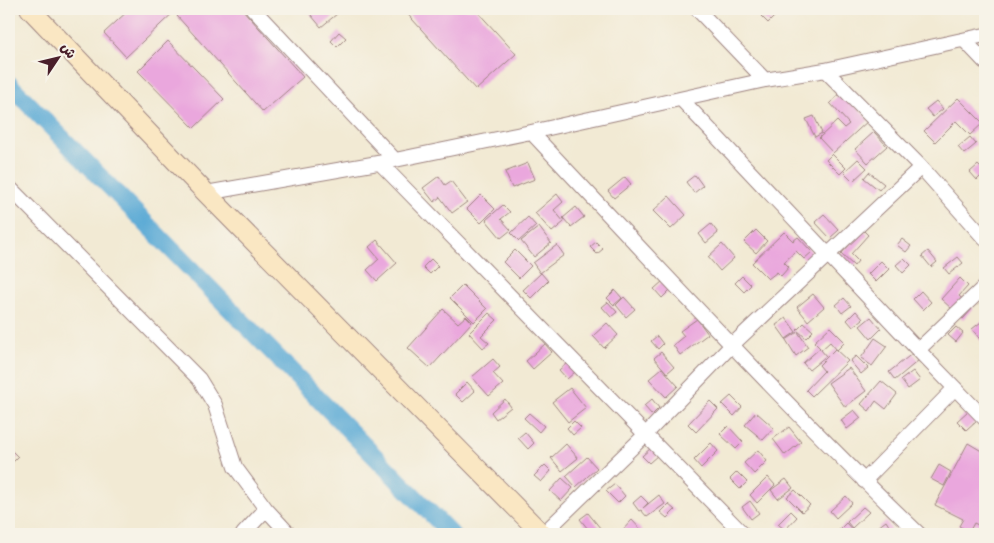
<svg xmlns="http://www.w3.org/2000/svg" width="994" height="543" viewBox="0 0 994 543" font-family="Itim,'Playpen Sans Arabic',sans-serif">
	<rect width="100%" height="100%" fill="#f7f3e8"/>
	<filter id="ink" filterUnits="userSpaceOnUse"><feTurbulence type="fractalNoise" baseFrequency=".02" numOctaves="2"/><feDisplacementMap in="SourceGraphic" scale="10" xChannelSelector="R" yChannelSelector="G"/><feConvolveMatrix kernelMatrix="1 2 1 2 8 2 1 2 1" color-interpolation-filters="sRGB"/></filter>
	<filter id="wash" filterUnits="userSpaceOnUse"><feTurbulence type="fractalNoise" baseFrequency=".0096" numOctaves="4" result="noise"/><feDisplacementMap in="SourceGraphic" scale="20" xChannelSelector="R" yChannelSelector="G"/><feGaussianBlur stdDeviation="1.12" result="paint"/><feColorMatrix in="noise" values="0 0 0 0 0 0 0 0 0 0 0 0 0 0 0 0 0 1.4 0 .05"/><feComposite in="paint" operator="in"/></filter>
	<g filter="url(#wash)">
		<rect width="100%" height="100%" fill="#f2ead4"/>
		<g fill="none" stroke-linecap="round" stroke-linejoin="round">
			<path stroke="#5caad5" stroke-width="18" d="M9 84 451 534"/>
		</g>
		<g id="blocks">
			<path fill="#eaa7dd" d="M130 9H177L126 57 104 33Z
				M185 9H242L303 77 263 112 177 16Z
				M306 9H343L321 27Z
				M403 9H475L516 54 476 90Z
				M768 9H782L768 23 761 16Z
				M339 32 346 38 337 47 331 41Z
				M168 41 224 99 194 128 138 71Z
				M842 92 869 120 833 153 819 138 837 121 844 128 849 124 830 103Z
				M958 98 983 123 970 135 956 121 935 142 924 131Z
				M936 101 943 109 933 117 926 109Z
				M814 116 822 133 815 137 806 119Z
				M874 132 887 146 868 163 855 149Z
				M970 137 976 144 964 154 958 147Z
				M832 154 846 168 840 174 826 160Z
				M858 159 867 168 853 181 844 172Z
				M528 163 535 179 512 188 505 172Z
				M978 165 985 172 977 180 970 172Z
				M869 172 884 184 879 190 864 178Z
				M695 175 703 186 694 193 686 182Z
				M439 176 445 185 451 181 467 202 452 213 440 197 434 202 423 188Z
				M625 177 631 184 614 198 608 191Z
				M557 194 563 202 554 210 564 222 552 232 535 213Z
				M481 195 495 209 481 223 467 209Z
				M669 196 686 215 671 229 653 211Z
				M503 205 510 212 501 219 511 230 501 238 486 220Z
				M576 207 584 217 571 227 563 218Z
				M824 214 839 230 830 238 815 222Z
				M528 217 536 226 519 241 511 233Z
				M711 224 718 233 706 243 699 234Z
				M539 227 551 243 534 257 521 241Z
				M756 230 767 241 756 253 744 242Z
				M863 230 868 235 851 254 858 261 854 266 841 254Z
				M784 232 793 241 798 237 812 252 804 259 796 251 784 262 789 267 781 276 777 272 768 279 752 263Z
				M902 239 911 246 906 252 897 245Z
				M377 240 397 263 377 281 367 270 379 259 369 247Z
				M596 242 603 249 597 254 590 247Z
				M722 244 734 258 720 271 708 257Z
				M557 245 564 255 540 273 533 263Z
				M515 250 531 266 519 278 503 262Z
				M928 251 937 262 931 267 922 256Z
				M958 257 963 263 949 274 944 268Z
				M904 258 911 265 903 273 896 265Z
				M431 259 438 266 430 274 423 267Z
				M881 261 889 269 876 282 868 274Z
				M541 273 548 281 531 298 523 290Z
				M742 276 751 285 744 292 735 283Z
				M960 278 968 286 959 296 973 308 963 319 941 299Z
				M663 281 671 289 662 298 654 289Z
				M463 285 487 309 474 322 450 298Z
				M615 290 622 298 614 305 607 298Z
				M921 291 931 302 923 310 913 299Z
				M813 294 824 307 808 321 797 307Z
				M624 297 635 309 626 317 616 305Z
				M844 298 851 306 842 313 836 305Z
				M608 302 617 312 611 317 602 307Z
				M443 309 458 323 466 316 472 322 430 368 408 348Z
				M856 311 863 319 853 327 847 320Z
				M489 313 497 320 481 336 489 343 483 348 469 333Z
				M871 317 881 329 871 339 860 326Z
				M786 318 796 332 786 339 776 325Z
				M697 319 708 334 680 355 673 345 684 336 680 331Z
				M985 319V346L972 329Z
				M607 323 618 335 604 348 593 336Z
				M804 323 813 331 806 338 797 330Z
				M830 327 845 342 837 350 830 342 821 350 826 356 809 370 803 363 820 348 814 342Z
				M956 327 963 333 956 342 948 335Z
				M798 332 808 347 796 356 786 340Z
				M657 336 663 344 658 349 651 341Z
				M875 338 887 346 872 366 861 358Z
				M545 344 552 352 533 369 526 361Z
				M835 349 848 361 812 396 806 390 824 371 819 365Z
				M661 352 674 367 667 373 654 358Z
				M913 353 919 360 895 380 889 372Z
				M856 356 868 368 861 374 850 361Z
				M493 359 500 367 493 373 503 384 489 396 472 377Z
				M567 363 575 372 567 379 559 370Z
				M662 368 678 386 666 397 649 379Z
				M849 368 866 391 845 407 828 383Z
				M913 371 920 380 908 389 901 380Z
				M881 381 897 394 886 409 876 401 869 411 861 404Z
				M467 382 475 391 463 402 455 394Z
				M570 388 586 408 568 422 552 402Z
				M731 396 742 407 734 416 722 404Z
				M505 399 511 407 496 419 491 412Z
				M652 399 659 408 652 415 644 406Z
				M710 401 718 409 696 432 688 424Z
				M854 410 861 418 847 429 841 420Z
				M968 411 977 420 966 430 957 421Z
				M756 412 774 428 763 440 745 425Z
				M529 413 544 426 539 432 524 418Z
				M574 421 581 428 573 435 567 428Z
				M728 426 743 442 736 449 720 434Z
				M789 427 801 442 785 455 773 439Z
				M525 432 534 443 528 449 518 438Z
				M711 443 718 451 701 468 694 460Z
				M968 443 985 453V527L984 528 974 523 969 532 959 526 963 519 935 505Z
				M566 444 578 458 562 471 551 458Z
				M9 448 18 457 9 466Z
				M651 448 658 455 649 463 642 456Z
				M758 450 767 461 754 474 744 463Z
				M587 457 597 468 576 487 566 476Z
				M545 465 551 471 541 482 534 476Z
				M939 465 951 472 944 486 931 479Z
				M737 472 747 482 740 489 730 479Z
				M768 477 775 485 757 503 750 495Z
				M562 478 573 488 561 501 550 491Z
				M786 479 793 488 778 499 771 490Z
				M615 484 625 496 618 503 606 491Z
				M795 490 810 505 802 512 787 497Z
				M659 495 665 504 647 517 641 510 639 511 633 503 641 496 648 503 643 508Z
				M846 496 852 503 836 518 830 511Z
				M750 501 759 513 751 519 742 507Z
				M668 504 675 510 667 518 660 512Z
				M863 507 869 512 852 528 847 522Z
				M791 511 797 517 785 530 778 524Z
				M588 513 605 534H592L580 519Z
				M632 520 643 532 641 534H619Z
				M886 521 891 529 884 534 878 527Z
				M846 523 856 534H843L839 530Z"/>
		</g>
	</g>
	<g filter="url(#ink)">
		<use href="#blocks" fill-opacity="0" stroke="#9e8480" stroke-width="1"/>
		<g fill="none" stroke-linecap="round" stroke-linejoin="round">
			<defs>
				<path id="street" d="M253 9 395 160
					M697 9 765 80
					M964 40 985 62
					M825 70 921 167 985 239
					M681 99 918 350 985 419
					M531 132C659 268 785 405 919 534
					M380 163 743 534
					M9 187 199 379 215 405 235 467 266 509 289 534
					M206 193 395 160 531 132 765 80 825 70 985 35
					M918 350 985 286
					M864 481 955 388
					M243 534 266 509
					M543 534 645 435 731 346 921 167"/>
				<path id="secondary" d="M30 9 206 193 542 534"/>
			</defs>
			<use href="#street" stroke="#9e8480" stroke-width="16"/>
			<use href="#secondary" stroke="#9e8480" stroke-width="21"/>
			<use href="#street" stroke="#fff" stroke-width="14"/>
			<use href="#secondary" stroke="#fae7c3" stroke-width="19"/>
		</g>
	</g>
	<rect width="994" height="543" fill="none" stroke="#f7f3e8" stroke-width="30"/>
	<g transform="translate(58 58) rotate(55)" stroke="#f7f3e8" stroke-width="4" paint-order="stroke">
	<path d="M0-4L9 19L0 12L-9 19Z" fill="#4a1f2b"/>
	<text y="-8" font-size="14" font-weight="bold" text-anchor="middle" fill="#4a1f2b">ش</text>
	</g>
</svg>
